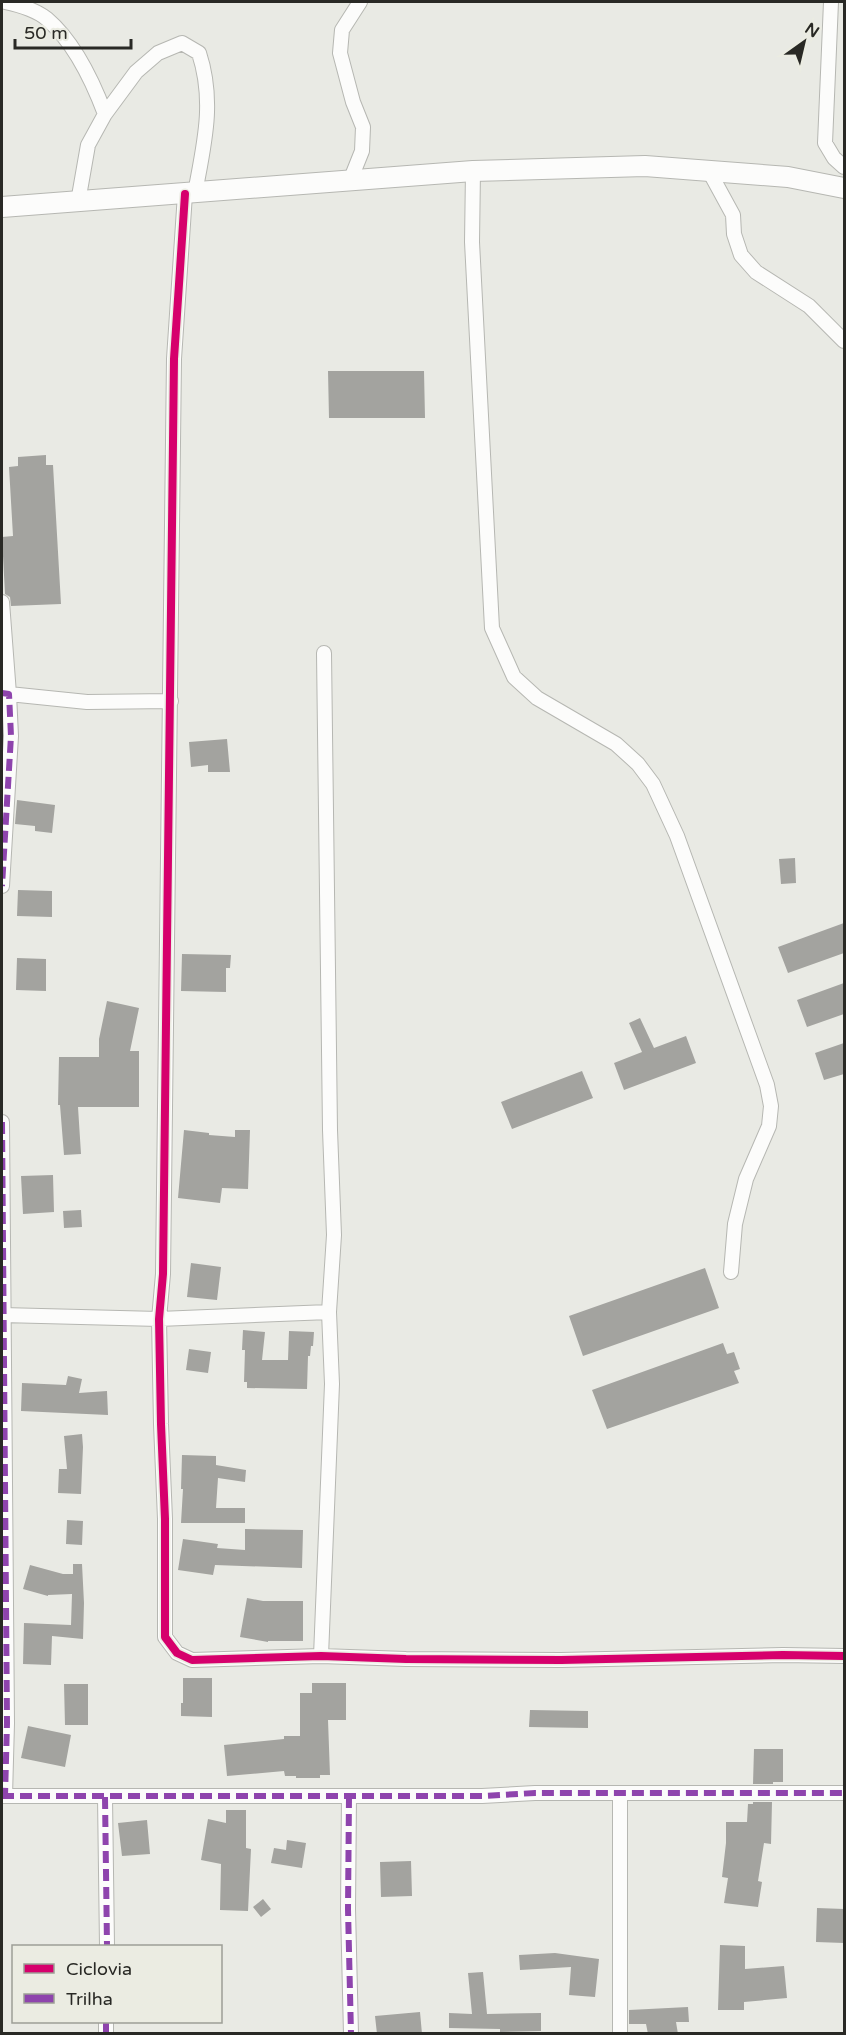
<svg xmlns="http://www.w3.org/2000/svg" width="846" height="2035" viewBox="0 0 846 2035" font-family="'Varela Round',sans-serif">
	<rect width="100%" height="100%" fill="#e9eae4"/>
	<path fill="#a3a39f" d="M328 371H424L425 418H329Z
		M46 455V465H53L61 604 11 606 10 597 5 594 2 537 13 536 9 467 18 466V457Z
		M227 739 230 772H208V765L191 767 189 742Z
		M17 800 55 805 52 833 35 831V826L15 824Z
		M795 858 796 883 781 884 779 859Z
		M18 890 52 891V917L17 916Z
		M844 923V953L788 973 778 947Z
		M182 954 231 955 230 968H226V992L181 991Z
		M17 958 46 959V991L16 990Z
		M844 983V1014L807 1027 797 1000Z
		M107 1001 139 1008 130 1051H139V1107H78L81 1154 64 1155 60 1105H58L59 1057H99V1039Z
		M640 1018 654 1048 686 1036 696 1063 624 1090 614 1063 642 1052 629 1023Z
		M844 1043V1074L824 1080 815 1053Z
		M582 1071 593 1098 512 1129 501 1102Z
		M184 1130 209 1133V1135L235 1137V1130H250L248 1189 222 1188 220 1203 178 1198Z
		M53 1175 54 1212 23 1214 21 1176Z
		M81 1210 82 1227 64 1228 63 1211Z
		M191 1263 221 1267 217 1300 187 1297Z
		M705 1268 719 1308 583 1356 569 1316Z
		M243 1330 265 1332 262 1360H288L289 1331 314 1332 313 1346H311L310 1356H308L307 1389 247 1388V1382H244L245 1350H242Z
		M723 1343 727 1354 734 1352 740 1369 734 1371 739 1383 607 1429 592 1390Z
		M189 1349 211 1352 208 1373 186 1370Z
		M68 1376 82 1379 79 1393 107 1391 108 1415 21 1411 22 1383 66 1385Z
		M82 1434 83 1447 81 1494 58 1493 59 1469H67L64 1436Z
		M182 1455 216 1456V1465L246 1470 245 1482 218 1478 216 1508H245V1523H181L183 1489H181Z
		M67 1520 83 1521 82 1545 66 1544Z
		M245 1529 303 1530 302 1568 215 1565 213 1575 178 1570 183 1539 218 1544 217 1548 245 1550Z
		M73 1564H82L84 1603 83 1639 52 1636 51 1665 23 1664 24 1623 71 1625 72 1594 48 1595V1596L23 1589 30 1565 63 1574H73Z
		M247 1598 263 1601H303V1641H268V1642L240 1637Z
		M183 1678H212V1717L181 1716V1703H183Z
		M312 1683H346V1720H328L330 1775H320V1778H296V1776H285L284 1771 227 1776 224 1745 284 1739V1736H300V1693H312Z
		M64 1684H88V1725H65Z
		M530 1710 588 1711V1728L529 1727Z
		M28 1726 71 1735 65 1767 21 1758Z
		M754 1749H783V1782H773V1784H753Z
		M753 1802H772L771 1844 764 1843 758 1881 762 1882 758 1907 724 1903 728 1878 722 1877 726 1843V1822H747L748 1804H753Z
		M226 1810H246V1848L251 1849 248 1911 220 1910 221 1864 201 1860 208 1819 226 1823Z
		M147 1820 150 1854 122 1856 118 1823Z
		M287 1840 306 1843 302 1868 271 1863 274 1848 286 1850Z
		M411 1861 412 1896 381 1897 380 1862Z
		M263 1899 271 1909 261 1917 253 1907Z
		M817 1908 844 1909V1943L816 1942Z
		M720 1945 745 1946V1969L784 1966 787 1998 744 2002V2010H718Z
		M555 1953 599 1959 595 1997 569 1995 571 1967 520 1970 519 1955Z
		M483 1972 487 2014 541 2013V2031L500 2032V2029L449 2028V2013L472 2014 468 1973Z
		M688 2007 689 2022H676L678 2034H648L646 2024H629V2010Z
		M420 2012 422 2034H377L375 2016Z"/>
	<g fill="none" stroke-linecap="round" stroke-linejoin="round">
		<defs>
			<path id="street" d="M5 2C19 5 36 10 47 19 74 42 93 82 105 114L88 145 78 202
				M831 2 825 143 834 158 844 167
				M105 114 136 72 158 53 182 43 199 53C215 102 204 144 195 193
				M473 171 472 242 492 628 514 677 537 698 616 744 638 764 653 784 677 836 767 1085 771 1106 769 1126 746 1179 735 1224 731 1272
				M709 171 733 215 734 234 741 255 756 272 809 306 844 341
				M350 181 362 151 363 127 353 102 340 53 342 30 360 2
				M185 194 174 359 163 1274 159 1319 161 1424 165 1519V1637L177 1653 192 1660 321 1656 406 1659 561 1660 783 1655 844 1656
				M2 602 9 694 87 702 171 701
				M2 693 9 694 11 736 2 886
				M2 1122 7 1723 5 1796
				M2 1315 159 1319 329 1312
				M321 1656 332 1384 329 1312 334 1235 330 1130 324 653
				M2 1796H482L535 1793H844
				M349 1796 348 1909 351 2034
				M105 1797 107 1946
				M106 2034V2022
				M620 2034V1793"/>
			<path id="secondary" d="M2 207 473 171 645 166 788 177 844 188"/>
		</defs>
		<use href="#street" stroke="#b6b7b2" stroke-width="16"/>
		<use href="#secondary" stroke="#b6b7b2" stroke-width="22"/>
		<use href="#street" stroke="#fcfcfb" stroke-width="14"/>
		<use href="#secondary" stroke="#fcfcfb" stroke-width="20"/>
		<path stroke="#8e44ad" stroke-width="6" stroke-dasharray="12 6" stroke-linecap="butt" d="M2 693 9 694 11 736 2 886
			M2 1122 7 1723 5 1796
			M2 1796H482L535 1793H844
			M349 1796 348 1909 351 2034
			M105 1797 107 1946
			M106 2034V2022"/>
		<defs>
			<path id="cycleway" d="M185 194 174 359 163 1274 159 1319 161 1424 165 1519V1637L177 1653 192 1660 321 1656 406 1659 561 1660 783 1655 844 1656"/>
		</defs>
		<use href="#cycleway" stroke="#ebece2" stroke-width="11"/>
		<use href="#cycleway" stroke="#d6006c" stroke-width="8"/>
	</g>
	<rect width="846" height="2035" fill="none" stroke="#292925" stroke-width="6"/>
	<rect x="12" y="1945" width="210" height="78" fill="#ebece2" stroke="#9d9e96" stroke-width="1.5"/>
	<rect x="24" y="1964" width="30" height="9" fill="#d6006c" stroke="#9d9e96" stroke-width="1.5"/>
	<text x="66" y="1975" font-size="18" fill="#292925">Ciclovia</text>
	<rect x="24" y="1994" width="30" height="9" fill="#8e44ad" stroke="#9d9e96" stroke-width="1.5"/>
	<text x="66" y="2005" font-size="18" fill="#292925">Trilha</text>
	<g transform="translate(804 42) rotate(34)" stroke="#ebece2" stroke-width="4.5" paint-order="stroke">
	<path d="M0-4.5L10 22L0 15L-10 22Z" fill="#292925"/>
	<text y="-9" font-size="16" font-weight="bold" text-anchor="middle" fill="#292925">N</text>
	</g>
	<path d="M15 39v9h116v-9" fill="none" stroke="#292925" stroke-width="3"/>
	<text x="24" y="39" font-size="18" fill="#292925" stroke="#ebece2" stroke-width="4.5" paint-order="stroke">50 m</text>
</svg>
